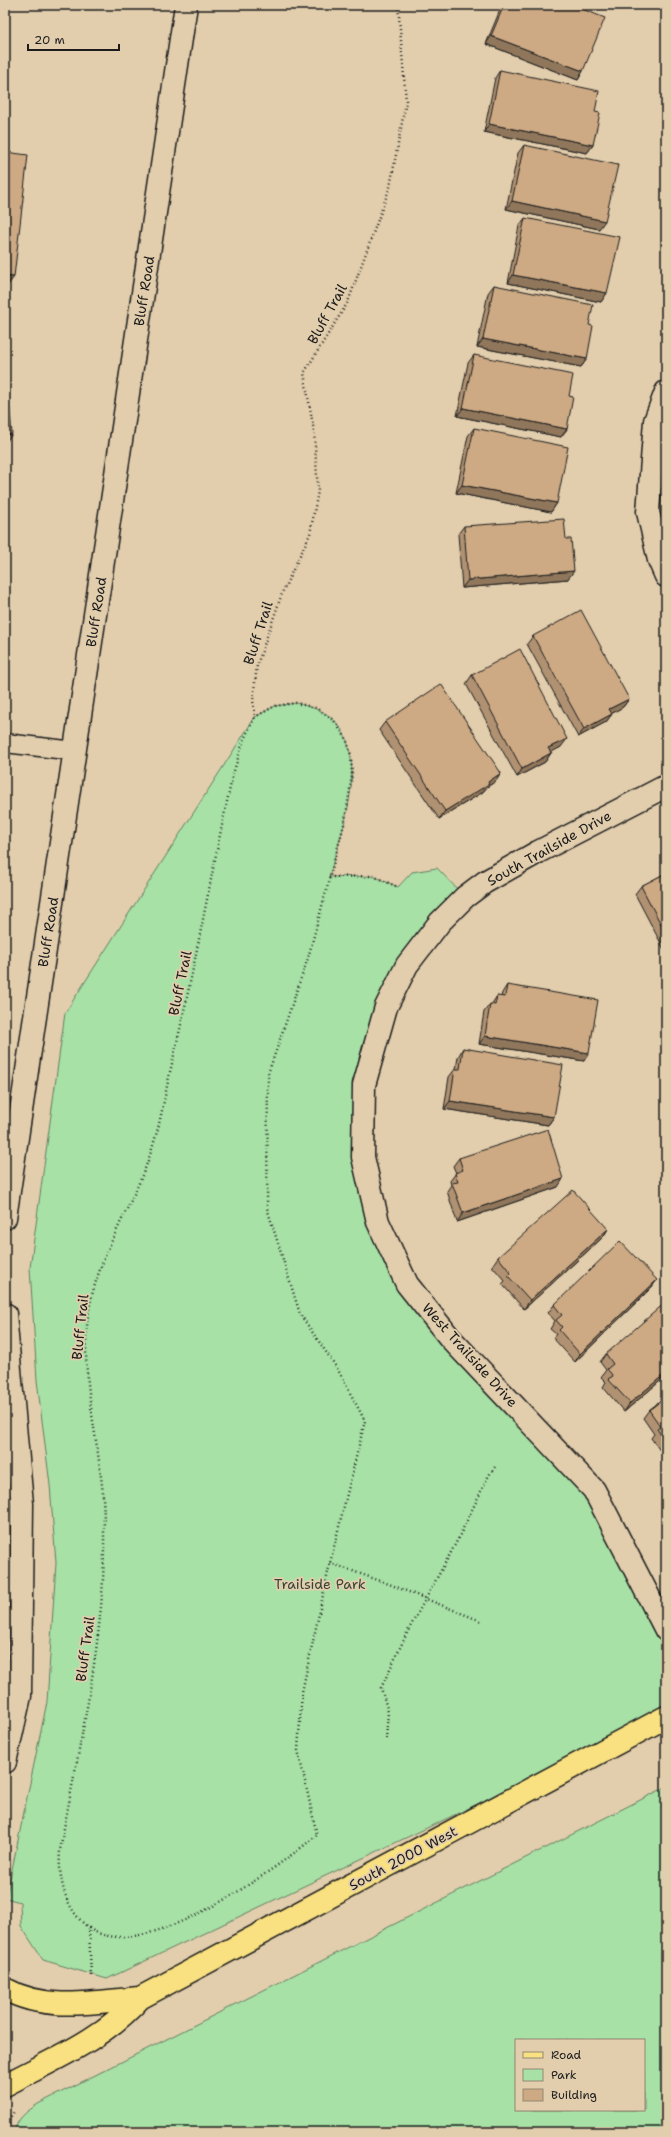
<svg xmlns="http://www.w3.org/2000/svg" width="671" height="2137" viewBox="0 0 671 2137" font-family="'Shantell Sans',sans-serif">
	<rect width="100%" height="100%" fill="#e2cead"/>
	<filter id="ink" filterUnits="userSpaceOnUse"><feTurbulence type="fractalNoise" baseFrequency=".025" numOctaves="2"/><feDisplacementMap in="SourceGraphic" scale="8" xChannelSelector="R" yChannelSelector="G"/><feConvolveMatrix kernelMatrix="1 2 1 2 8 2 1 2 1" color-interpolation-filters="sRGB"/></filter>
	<g filter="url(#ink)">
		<path fill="#a7e1a6" stroke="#627e61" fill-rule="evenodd" d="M296 703C310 707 325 710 335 721 370 759 341 834 329 877L373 876 398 887 412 872 437 868 465 897 386 1007 363 1157 407 1284 562 1454 666 1630V1715L107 1979 43 1960 21 1926 20 1902 6 1898 47 1702 56 1563 50 1485 37 1380 30 1268 65 1013 255 717 275 706Z
			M666 1787V2132H15C16 2118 28 2111 38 2104ZM516 2040H644V2110H516Z"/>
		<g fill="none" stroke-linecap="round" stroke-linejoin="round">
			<defs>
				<path id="service" d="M5 743 75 751"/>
				<path id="minor" d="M666 392 655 421 648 512 659 560 666 576
					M666 786 538 852 485 882 465 897 440 922 407 965 386 1007 364 1085 363 1157 378 1222 407 1284 450 1338 594 1490 666 1630"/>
				<path id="secondary" d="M5 1218 186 5
					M5 1314 22 1504 20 1696 5 1762"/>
				<path id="primary" d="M5 1989C46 2012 95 2002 140 1998
					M5 2085C52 2060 104 2039 140 1998L666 1717"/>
			</defs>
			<use href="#service" stroke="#1c1c1c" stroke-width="21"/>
			<use href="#minor" stroke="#1c1c1c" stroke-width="25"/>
			<use href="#secondary" stroke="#1c1c1c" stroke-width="25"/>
			<use href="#primary" stroke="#1c1c1c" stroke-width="25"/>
			<path stroke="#1c1c1c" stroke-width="2.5" stroke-dasharray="1 3" stroke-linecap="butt" d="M329 877 373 876 398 887
				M330 1563 389 1584 481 1621
				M386 1739 388 1712 381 1688 408 1631 455 1545 489 1475 495 1467
				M89 1928C142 1967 276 1869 317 1835L298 1750 302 1692 330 1563 365 1421 337 1368 300 1314 267 1208 268 1074 308 958 345 821 352 775 351 755 346 738 334 721 316 708 296 703 275 706 255 717
				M91 1976 89 1928C65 1910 58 1878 60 1850 78 1749 104 1646 104 1543 104 1521 104 1498 101 1477 95 1423 81 1372 88 1317 96 1253 137 1203 154 1142 161 1119 165 1095 170 1072 194 973 211 873 233 774L244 739 255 717 253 700 257 665 283 591 310 534 318 491 314 431 304 373 348 302 390 187 406 101 398 5
				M7 2132 10 2118 15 2110"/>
			<use href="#service" stroke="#e2cead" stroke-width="18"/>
			<use href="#minor" stroke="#e2cead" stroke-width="22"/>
			<use href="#secondary" stroke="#e2cead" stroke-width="22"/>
			<use href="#primary" stroke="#f9e181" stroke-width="22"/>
		</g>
		<path fill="#b09272" stroke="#1c1c1c" d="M502 5H572L583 71 578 80 486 44Z
			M500 70 595 112 593 145 587 153 484 132 495 78Z
			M524 145 599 229 506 209 518 153Z
			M525 218 607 293 601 302 508 283 519 226Z
			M494 285 589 325 587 359 581 367 477 347 488 293Z
			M474 355 569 396 567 429 561 437 457 416 468 363Z
			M474 428 557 503 551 512 456 493 468 436Z
			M464 526 568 579 462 588 458 534Z
			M533 636 629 699 623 707 611 713 612 714 606 722 578 737 527 644Z
			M472 675 561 747 550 752 551 753 545 762 517 777 466 684Z
			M385 722 501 773 496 781 487 787 483 792 439 819 379 730Z
			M666 873V953L635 894 641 886Z
			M507 985 584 1061 479 1044 484 1012 490 1004 491 1005 497 996 501 997 502 993Z
			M463 1048 554 1117 548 1125 444 1109 449 1077 455 1069H456L458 1057Z
			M459 1158 558 1187 457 1222 447 1191 451 1185 450 1181 456 1173 453 1166Z
			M608 1229 603 1237 524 1309 502 1284 505 1281 492 1266 498 1257Z
			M657 1280 651 1288 575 1362 553 1338 556 1334 550 1329 555 1321 548 1313 554 1305Z
			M606 1354 666 1376 624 1412 603 1387 606 1382 601 1377 606 1370 600 1362Z
			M666 1397V1459L651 1438 654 1434 643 1418 649 1410Z"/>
		<path fill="#90775c" stroke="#1c1c1c" d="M491 36 583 71 578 80 486 44Z
			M489 124 593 145 587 153 484 132Z
			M512 201 605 221 599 229 506 209Z
			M513 275 607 293 601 302 508 283Z
			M5 276 14 277 8 285H5Z
			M483 339 587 359 581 367 477 347Z
			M463 408 567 429 561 437 457 416Z
			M12 434 6 442 5 443V435Z
			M462 485 557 503 551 512 456 493Z
			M574 571 568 579 462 588 468 580Z
			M629 699 623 707 604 718 609 709Z
			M612 714 606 722 578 737 584 729Z
			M567 739 561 747 543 757 548 748Z
			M551 753 545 762 517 777 522 769Z
			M501 773 496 781 487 787 483 792 439 819 445 811Z
			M485 1036 589 1053 584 1061 479 1044Z
			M450 1101 554 1117 548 1125 444 1109Z
			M563 1179 558 1187 457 1222 463 1213Z
			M608 1229 603 1237 524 1309 530 1300Z
			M657 1280 651 1288 575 1362 580 1354Z
			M666 1373V1376L624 1412 630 1403Z"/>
		<path fill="#cdaa84" stroke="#1c1c1c" d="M504 5H572L605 18 583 71 491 36Z
			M500 70 599 91 595 112 600 113 593 145 489 124Z
			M524 145 618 165 605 221 512 201Z
			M5 152 28 155 14 277 5 276Z
			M525 218 620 237 607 293 513 275Z
			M494 285 593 305 589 325 593 326 587 359 483 339Z
			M474 355 573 375 569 396 573 397 567 429 463 408Z
			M5 357 12 434 5 435Z
			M474 428 568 447 557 503 462 485Z
			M564 519 566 539H571L574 571 468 580 464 526Z
			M581 610 629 699 609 709 612 714 584 729 533 636Z
			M520 649 567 739 548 748 551 753 522 769 472 675Z
			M441 684 501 773 488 782 489 784 445 811 385 722Z
			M666 873V934L641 886Z
			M507 985 598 1000 589 1053 485 1036 490 1004 495 1005 497 996 505 997Z
			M463 1048 563 1065 554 1117 450 1101 455 1069H460Z
			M548 1129 563 1179 463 1213 452 1183 458 1182 455 1173 463 1170 459 1158Z
			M573 1190 608 1229 530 1300 508 1276 511 1273 498 1257Z
			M620 1241 657 1280 580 1354 559 1330 562 1327 556 1320 562 1315 554 1305Z
			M666 1302V1373L630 1403 608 1379 613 1376 607 1369 613 1364 606 1354Z
			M666 1397V1442L657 1429 661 1427 649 1410Z"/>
	</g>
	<g text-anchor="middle" stroke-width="3.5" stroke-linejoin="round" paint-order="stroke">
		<g font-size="14" fill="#1c1c1c" stroke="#e2cead">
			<text transform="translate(144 291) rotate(-81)" y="5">Bluff Road</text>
			<text transform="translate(327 314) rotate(-61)" y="5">Bluff Trail</text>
			<text transform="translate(96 612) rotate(-81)" y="5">Bluff Road</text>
			<text transform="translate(258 633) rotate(-72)" y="5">Bluff Trail</text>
			<text transform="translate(549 848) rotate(-29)" y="5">South Trailside Drive</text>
			<text transform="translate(48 932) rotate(-81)" y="5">Bluff Road</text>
			<text transform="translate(180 983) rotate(-78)" y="5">Bluff Trail</text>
			<text transform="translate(80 1327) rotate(-84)" y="5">Bluff Trail</text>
			<text transform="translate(470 1355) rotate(48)" y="5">West Trailside Drive</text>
			<text transform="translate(85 1649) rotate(-82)" y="5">Bluff Trail</text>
			<text transform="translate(403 1858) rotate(-28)" y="5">South 2000 West</text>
		</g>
		<g font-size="14" fill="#384338" stroke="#e2cead">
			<text x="320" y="1589">Trailside Park</text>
		</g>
	</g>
	<rect width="671" height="2137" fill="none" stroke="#e2cead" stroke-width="20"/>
	<rect x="10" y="10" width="651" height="2117" fill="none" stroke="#1c1c1c" stroke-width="1.5" filter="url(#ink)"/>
	<rect x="515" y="2039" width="130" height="72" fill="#e2cead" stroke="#938773"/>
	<rect x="523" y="2052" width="20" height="6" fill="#f9e181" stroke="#938773"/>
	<text x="551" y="2059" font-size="12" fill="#1c1c1c">Road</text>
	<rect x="523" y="2069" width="20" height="12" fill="#a7e1a6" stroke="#938773"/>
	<text x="551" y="2079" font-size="12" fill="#1c1c1c">Park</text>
	<rect x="523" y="2089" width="20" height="12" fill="#cdaa84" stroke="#938773"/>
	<text x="551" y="2099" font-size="12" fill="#1c1c1c">Building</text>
	<path d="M28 44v6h91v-6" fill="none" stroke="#1c1c1c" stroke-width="2"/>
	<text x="34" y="44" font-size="12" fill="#1c1c1c" stroke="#e2cead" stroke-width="3" paint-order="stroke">20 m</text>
</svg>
